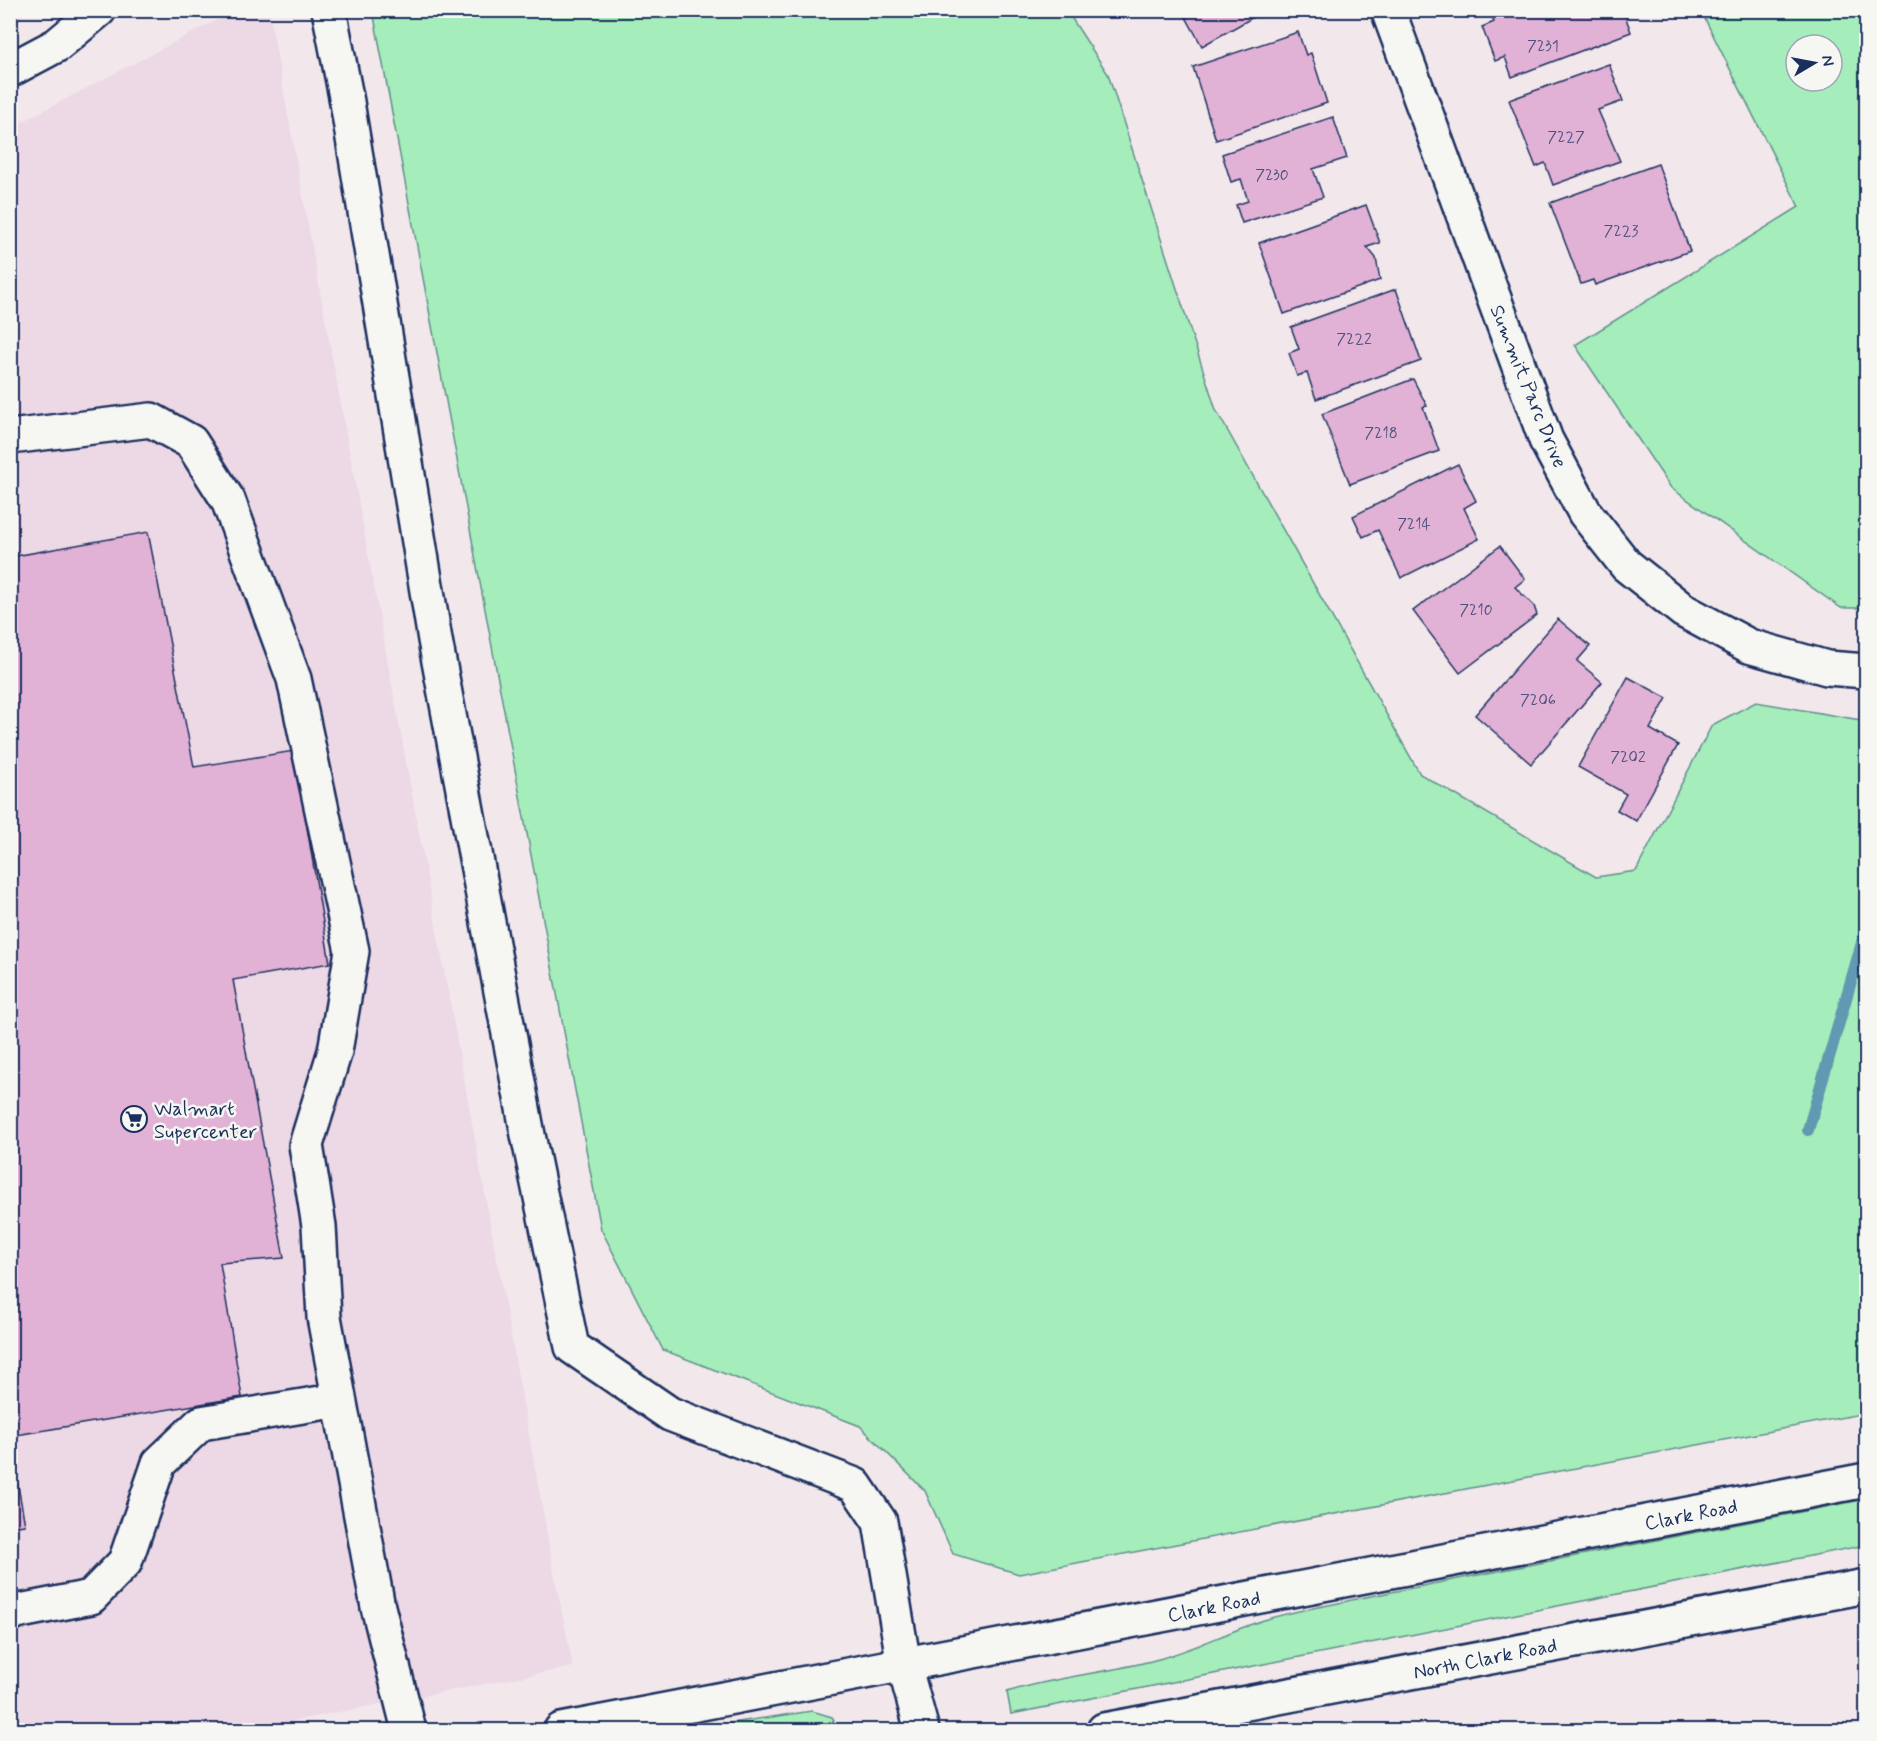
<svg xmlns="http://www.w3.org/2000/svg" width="1877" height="1741" viewBox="0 0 1877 1741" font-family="Mynerve,sans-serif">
	<rect width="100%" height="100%" fill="#f2e8ec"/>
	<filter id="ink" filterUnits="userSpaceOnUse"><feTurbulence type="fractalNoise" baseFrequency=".0167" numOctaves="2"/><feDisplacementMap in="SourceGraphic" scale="12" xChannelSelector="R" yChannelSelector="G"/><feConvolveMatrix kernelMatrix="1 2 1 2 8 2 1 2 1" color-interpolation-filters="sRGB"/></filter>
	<g filter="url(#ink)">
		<path fill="#edd8e5" d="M11 10 23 11 13 45 11 48Z
			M234 11H269L554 1572 573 1667 246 1730H11L10 128Z"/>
		<path fill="#a5edba" stroke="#608e8c" stroke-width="1.5" fill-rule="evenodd" d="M373 11H1067L1108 74 1216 410 1420 774 1596 877 1636 871 1712 725 1756 702 1866 721V1413L1019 1574 953 1554 925 1491 860 1426 663 1350 601 1229Z
			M1701 11H1866V608H1841L1671 488 1575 345 1799 207ZM1796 45H1832V81H1796Z
			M1866 1499V1545L1011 1714 1007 1692C1055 1677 1106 1673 1155 1660 1190 1651 1223 1634 1258 1622 1289 1611 1324 1607 1356 1599Z
			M812 1711 832 1717 834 1720 823 1730H684Z"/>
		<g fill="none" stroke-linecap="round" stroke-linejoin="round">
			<path stroke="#6099b1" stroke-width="12" d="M1808 1130 1866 929"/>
		</g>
		<path fill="#e1b2d5" stroke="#1b2f5e" stroke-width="1.5" d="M1182 10H1266L1202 46Z
			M1490 10H1623L1631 32 1512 77 1505 57 1495 61 1482 27 1494 22Z
			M1298 32 1306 55 1311 53 1327 103 1216 140 1193 67Z
			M1609 64 1623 101 1598 110 1620 161 1553 185 1545 163 1536 167 1509 100Z
			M1333 117 1347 158 1313 169 1323 197 1242 223 1236 205 1248 201 1241 179 1231 182 1222 154Z
			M1658 164 1690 251 1595 285 1593 280 1581 284 1550 203Z
			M1366 205 1380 243 1367 247 1376 258 1380 280 1284 314 1259 243Z
			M1396 289 1421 361 1316 399 1307 373 1297 376 1289 353 1299 349 1291 327Z
			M1413 379 1427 406 1423 407 1439 451 1350 484 1322 414Z
			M1458 464 1476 501 1464 508 1479 539 1401 578 1378 530 1363 537 1353 516Z
			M148 532 194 767 294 751 330 963 233 980 284 1258 220 1263 242 1397 10 1436V557Z
			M1500 546 1525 579 1515 587 1534 606 1537 615 1460 673 1413 611Z
			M1558 619 1590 646 1577 661 1602 682 1531 764 1475 715Z
			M1628 677 1667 698 1650 729 1678 745 1636 821 1617 810 1626 794 1578 767Z
			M10 1440 25 1525 10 1527Z"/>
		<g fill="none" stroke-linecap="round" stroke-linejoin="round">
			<defs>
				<path id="minor" d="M329 10 347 102 435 640 528 1135 572 1347 670 1414 855 1485 880 1522 904 1665 922 1730
					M1388 10 1546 440 1585 513 1626 565 1684 611 1749 646 1827 668 1866 671
					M10 70 57 45 99 10
					M10 437 151 420 191 442 228 500 294 679 352 951 335 1051 306 1145 319 1226 324 1317 378 1607 409 1730
					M10 1613 91 1597 125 1562 159 1463 201 1423 339 1400"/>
				<path id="major" d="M561 1730 1866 1480
					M1104 1730 1866 1586"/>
			</defs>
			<use href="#minor" stroke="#1b2f5e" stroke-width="38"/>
			<use href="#major" stroke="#1b2f5e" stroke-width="38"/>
			<use href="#minor" stroke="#f6f6f2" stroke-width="33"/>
			<use href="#major" stroke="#f6f6f2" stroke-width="33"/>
		</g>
	</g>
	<defs>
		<symbol id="supermarket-ring" viewBox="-11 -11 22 22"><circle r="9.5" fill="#f6f6f2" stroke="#1b2f5e" stroke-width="1.5"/><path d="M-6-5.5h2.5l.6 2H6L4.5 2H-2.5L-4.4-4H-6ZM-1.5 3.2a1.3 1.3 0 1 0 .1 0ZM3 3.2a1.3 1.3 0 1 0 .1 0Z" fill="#1b2f5e"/></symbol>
	</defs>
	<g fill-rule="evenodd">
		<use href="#supermarket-ring" x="119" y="1104" width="30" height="30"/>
	</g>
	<g text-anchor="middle" stroke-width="5" stroke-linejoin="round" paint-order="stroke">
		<g font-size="16" fill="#4c507c">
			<text x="1543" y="51">7231</text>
			<text x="1566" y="142">7227</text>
			<text x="1272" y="180">7230</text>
			<text x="1621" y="236">7223</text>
			<text x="1354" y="344">7222</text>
			<text x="1381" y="438">7218</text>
			<text x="1414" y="529">7214</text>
			<text x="1476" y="615">7210</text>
			<text x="1538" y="705">7206</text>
			<text x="1628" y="762">7202</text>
		</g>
		<g font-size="20" fill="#1b2f5e" stroke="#f6f6f2">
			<text transform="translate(1529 386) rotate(68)" y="7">Summit Parc Drive</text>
			<text transform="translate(1691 1514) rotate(-11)" y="7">Clark Road</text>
			<text transform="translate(1214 1606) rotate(-11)" y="7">Clark Road</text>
			<text transform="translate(1485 1658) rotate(-11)" y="7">North Clark Road</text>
		</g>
		<g font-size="20" fill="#1b2f5e" stroke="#f6f6f2" text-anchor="start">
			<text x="154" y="1115">Walmart<tspan x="154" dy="23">Supercenter</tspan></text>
		</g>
	</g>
	<rect width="1877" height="1741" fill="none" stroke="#f6f6f2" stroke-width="36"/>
	<rect x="18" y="18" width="1841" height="1705" fill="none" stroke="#1b2f5e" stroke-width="2" filter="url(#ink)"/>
	<g transform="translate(1814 63) rotate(80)"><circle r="28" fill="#f6f6f2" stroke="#9ea6b7" stroke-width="1.5"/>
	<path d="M0-4.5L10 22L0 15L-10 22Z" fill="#1b2f5e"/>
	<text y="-9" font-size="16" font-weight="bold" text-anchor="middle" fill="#1b2f5e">N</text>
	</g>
</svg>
